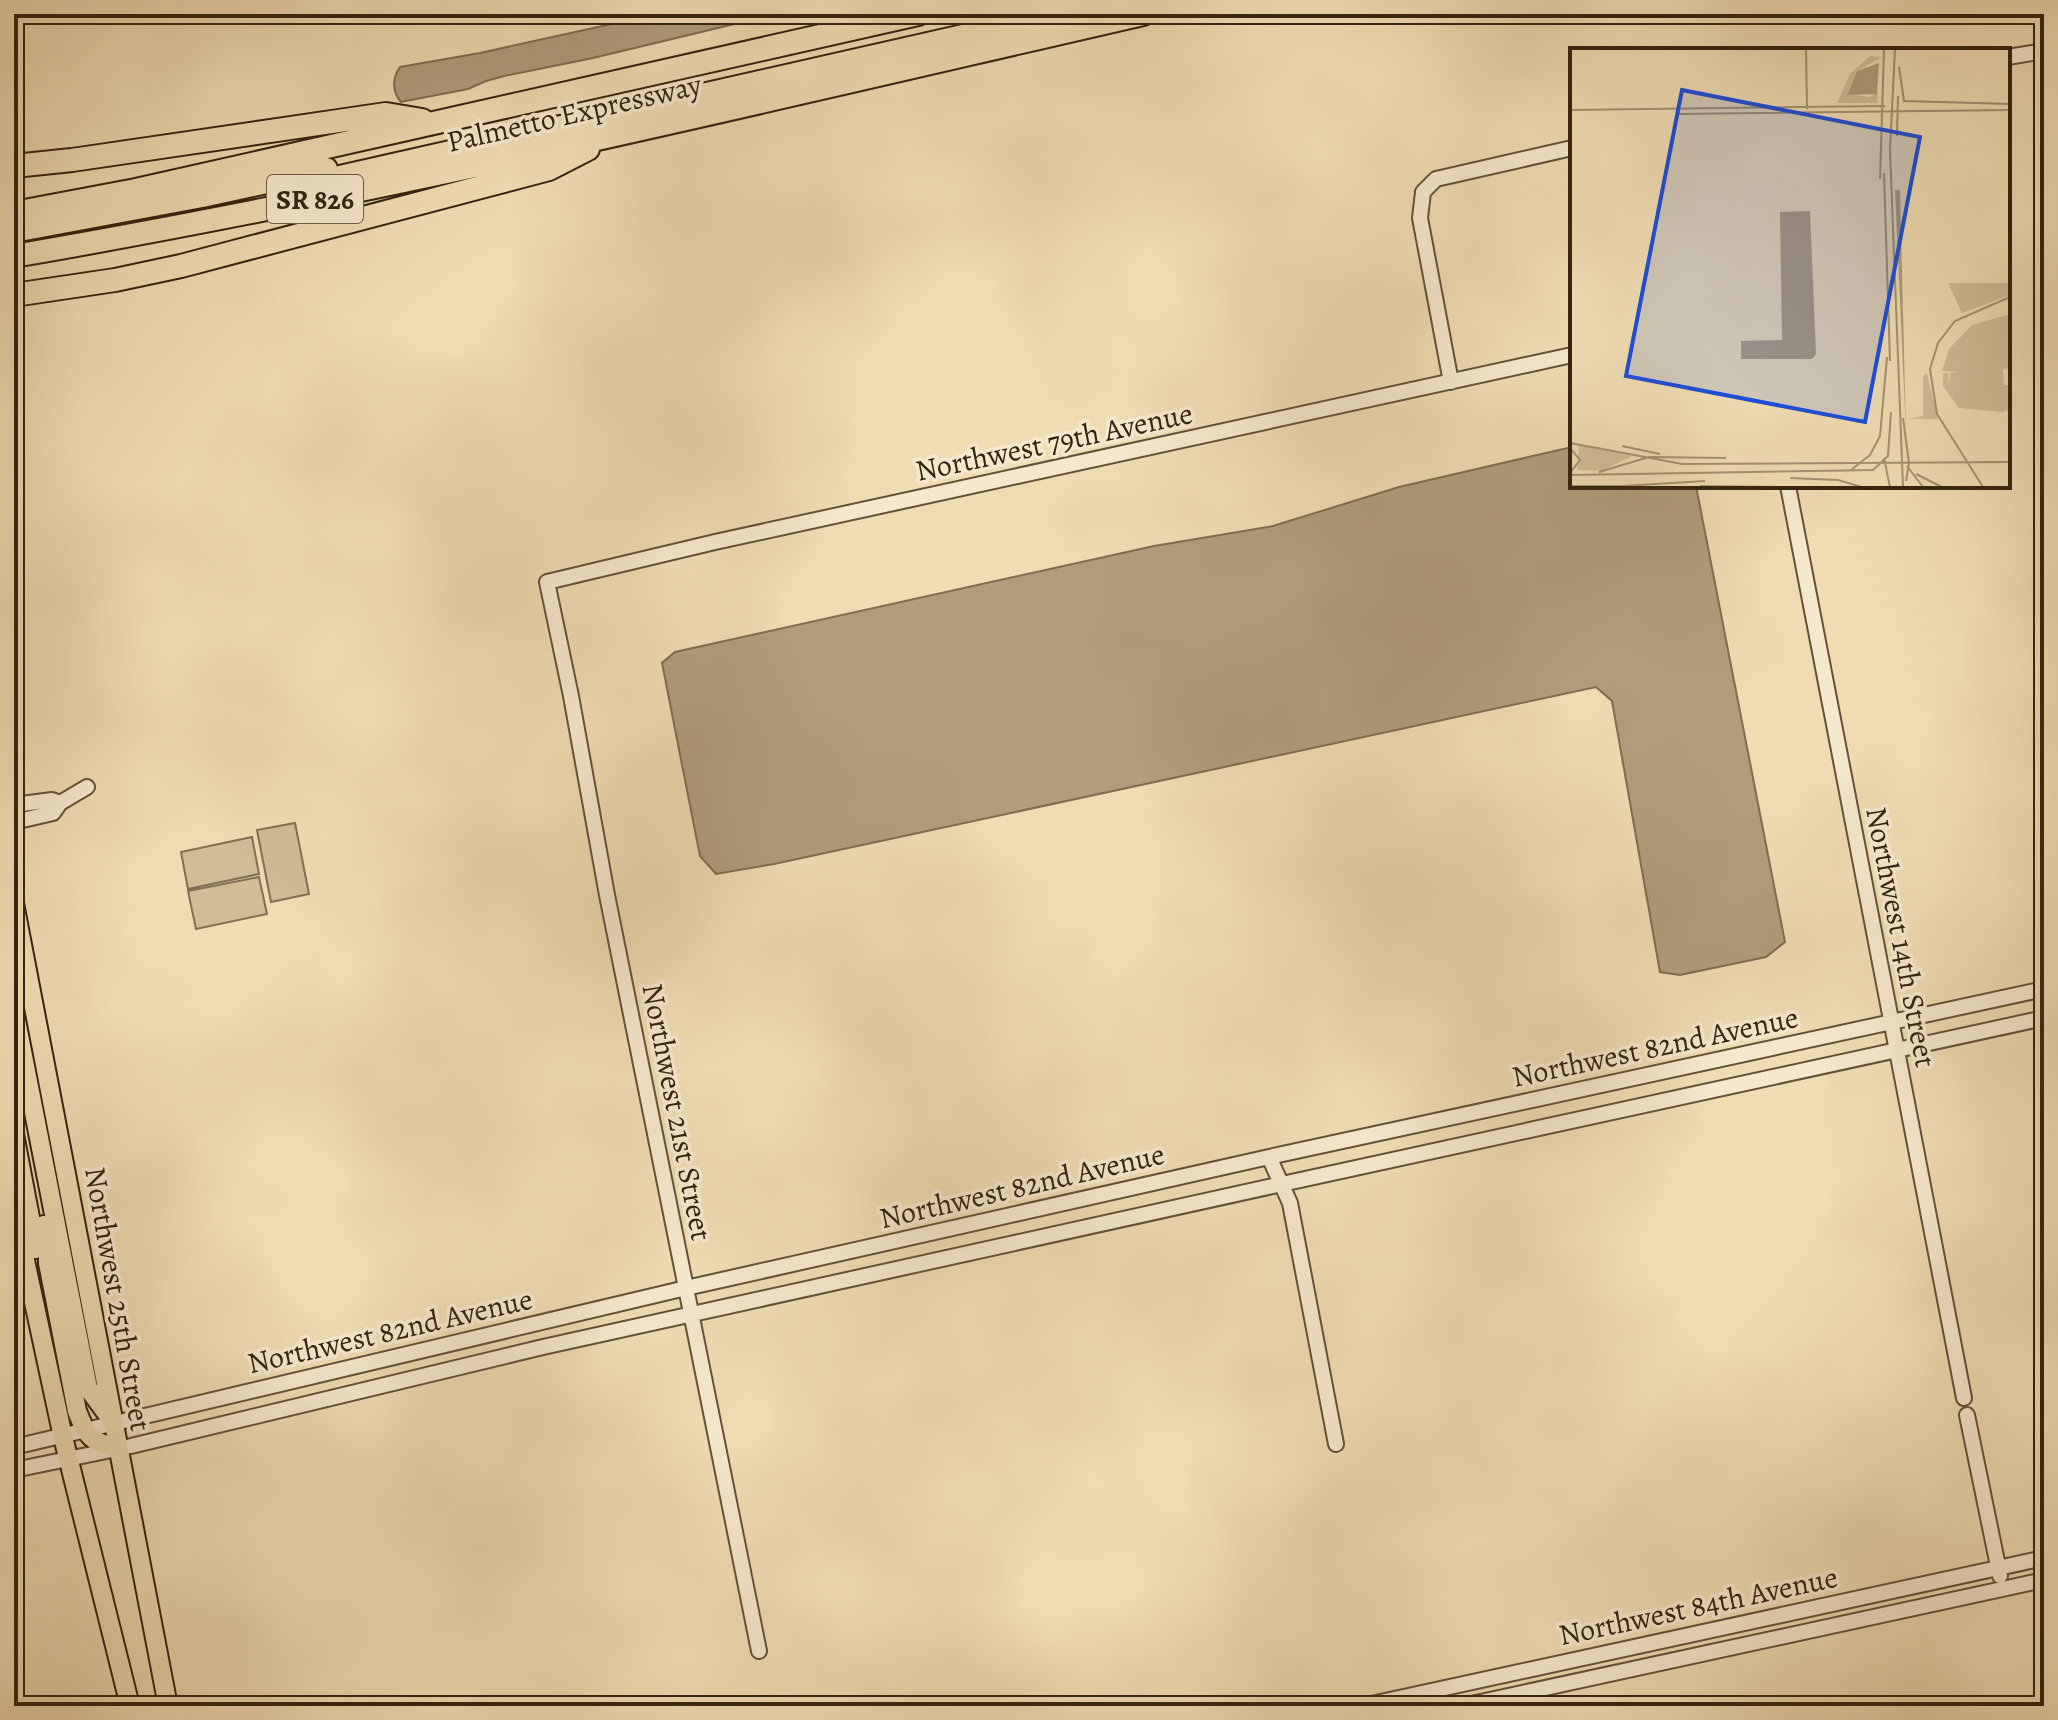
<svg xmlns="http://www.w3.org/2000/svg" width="2058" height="1720" viewBox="0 0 2058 1720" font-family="Alegreya,serif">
	<rect width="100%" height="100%" fill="#efdcb3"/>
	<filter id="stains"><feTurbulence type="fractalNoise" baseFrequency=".0025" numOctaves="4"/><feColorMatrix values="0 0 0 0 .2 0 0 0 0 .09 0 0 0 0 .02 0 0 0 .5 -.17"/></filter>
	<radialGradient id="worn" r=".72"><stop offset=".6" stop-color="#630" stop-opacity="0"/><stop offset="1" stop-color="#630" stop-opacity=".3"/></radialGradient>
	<path fill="#cfbd97" stroke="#817054" stroke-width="2" d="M295 823 309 894 271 902 257 830Z
		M252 837 259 874 188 889 181 852Z
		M259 877 267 914 196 929 188 891Z"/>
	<path fill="#af9d7c" stroke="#7d6d51" stroke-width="2" d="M657 14H776L593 58 504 76 486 81 468 89 401 102C392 92 392 78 400 67L480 53Z
		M1572 447V486H1696L1785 942 1766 957 1680 975 1660 972 1612 701 1596 687 774 864 716 874 700 856 662 663 675 652 1154 546 1273 526 1399 487Z"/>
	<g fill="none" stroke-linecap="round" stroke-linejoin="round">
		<defs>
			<path id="minor" d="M2008 57 2044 51
				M1451 382 1420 218 1423 192 1436 179 1572 148
				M1788 486 1964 1398
				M14 805 52 800 60 803
				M14 822 53 813 60 803 87 787
				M1269 1157 1290 1203 1336 1444
				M1967 1415 2000 1576
				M14 1447 686 1288 1269 1157 2044 989
				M14 1470 131 1446 543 1347 1282 1184 2044 1018
				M759 1651 607 895 571 696 547 582 715 542 1572 355
				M1362 1706 2044 1558
				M1462 1706 2044 1580"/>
			<path id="major" d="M14 903 168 1706
				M14 1010 88 1388 110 1418
				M14 1134 36 1249
				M14 1209 63 1437 130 1706
				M44 1225 48 1249V1263L77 1411C87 1437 90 1441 118 1449"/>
			<path id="highway" d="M14 166 72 160 386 114 422 120
				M309 184 1060 14
				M14 213 136 190 918 14
				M14 231 202 196 326 169
				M14 256C393 191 768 100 1143 14
				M14 295 115 280 181 266 549 169 588 149"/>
		</defs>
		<use href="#minor" stroke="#625239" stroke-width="18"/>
		<use href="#major" stroke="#332410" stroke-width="22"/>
		<use href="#highway" stroke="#332410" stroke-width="26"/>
		<use href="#minor" stroke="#f5e8ce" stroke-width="14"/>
		<use href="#major" stroke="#efdcb3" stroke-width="18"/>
		<use href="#highway" stroke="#efdcb3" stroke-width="22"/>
		<defs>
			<path id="rail" d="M2040 14 2044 35"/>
		</defs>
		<use href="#rail" stroke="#332410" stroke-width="6"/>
		<use href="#rail" stroke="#f5e8ce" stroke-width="3" stroke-dasharray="9" stroke-linecap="butt"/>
	</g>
	<g text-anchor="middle" stroke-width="7" stroke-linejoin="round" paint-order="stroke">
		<rect fill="#f5e8ce" stroke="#6d5f49" stroke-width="2" x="267" y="175" width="96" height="48" rx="6"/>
		<g font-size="28" font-weight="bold" fill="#332410">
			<text x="315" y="209">SR 826</text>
		</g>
		<g font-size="30" fill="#332410" stroke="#f5e8ce">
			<text transform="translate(574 113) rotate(-13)" y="10">Palmetto Expressway</text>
			<text transform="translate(1054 442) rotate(-12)" y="10">Northwest 79th Avenue</text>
			<text transform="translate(1901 937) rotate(79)" y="10">Northwest 14th Street</text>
			<text transform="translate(1655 1047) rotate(-12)" y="10">Northwest 82nd Avenue</text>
			<text transform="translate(677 1112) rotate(79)" y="10">Northwest 21st Street</text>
			<text transform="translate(1022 1186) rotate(-13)" y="10">Northwest 82nd Avenue</text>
			<text transform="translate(118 1299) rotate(80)" y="10">Northwest 25th Street</text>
			<text transform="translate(390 1331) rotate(-13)" y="10">Northwest 82nd Avenue</text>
			<text transform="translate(1698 1606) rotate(-12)" y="10">Northwest 84th Avenue</text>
		</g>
	</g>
	<g transform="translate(1570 48)">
		<rect width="440" height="440" fill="#efdcb3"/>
		<path d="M300 8 312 9 287 23 277 46 299 49 308 44 307 55H267L280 26ZM378 235H440V247L392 265ZM440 266V320L433 321 434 337H440V363H435L438 359 433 364 389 360 373 338V325H378L379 337 380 325 389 324 372 323 379 301 402 277ZM357 325 368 371H337L353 368V328ZM9 397 62 408 32 423 7 422Z" fill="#cfbd97"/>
		<path d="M309 15 307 46 277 47 287 23ZM325 142H330L336 385ZM240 163 246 306 242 311H171V293L212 292 210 164Z" fill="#af9d7c"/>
		<path fill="none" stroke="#a49272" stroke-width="2" d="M236 1 237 61M325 1 320 102 333 439M329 19 334 53 440 56M0 62 315 58M109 66 440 62M327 88 328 48M314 125 320 313M310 131 314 1M333 370 339 415 336 433M0 395 112 416 440 414M52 398 90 406M0 400 10 412 0 425M314 410 320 439M337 418 353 439M282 421 300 407 310 388 317 309M29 424 79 409 156 410M346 426 372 439M0 427 303 422 318 408 321 364M220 430 268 432 292 439M0 438H58M53 438 135 433M130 438 216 439M413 439 367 366 360 321 368 295 385 273 440 249"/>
		<path fill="#1d4ed8" fill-opacity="0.15" stroke="#1d4ed8" stroke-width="4" d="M112 42 350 89 295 374 56 328Z"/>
		<rect width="440" height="440" fill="none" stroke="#332410" stroke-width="4"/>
	</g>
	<rect width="2058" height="1720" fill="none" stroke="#efdcb3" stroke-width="48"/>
	<rect x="16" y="16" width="2026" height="1688" fill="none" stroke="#332410" stroke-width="4"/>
	<rect x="24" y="24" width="2010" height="1672" fill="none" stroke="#332410" stroke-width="2"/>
	<rect width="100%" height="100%" filter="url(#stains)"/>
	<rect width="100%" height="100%" fill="url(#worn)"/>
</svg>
